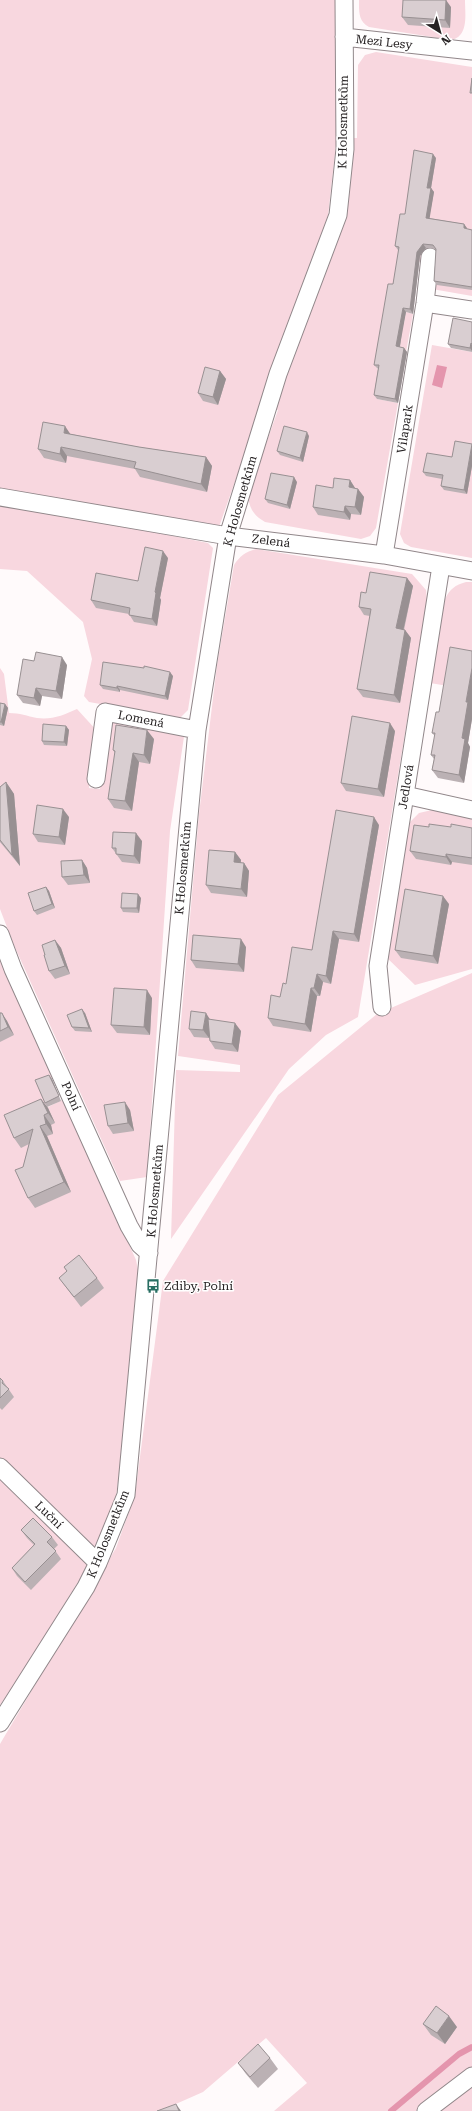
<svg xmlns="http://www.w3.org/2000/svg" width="472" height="2111" viewBox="0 0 472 2111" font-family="'Roboto Serif',serif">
	<rect width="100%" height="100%" fill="#fffafb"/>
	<path fill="#f8d7df" d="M0 0H335L338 126 328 216 219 527 0 489Z
		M359 0H465C465 15 469 36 451 40L369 27C358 21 359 11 359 0Z
		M376 52 472 67V296L432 289 437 249 424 247 422 262 401 259 404 323 406 312 413 314 406 352 383 336 377 369 381 370 377 399 398 403 376 528 370 536 361 539 265 522C253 515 249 508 248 494L278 410 274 409 317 291 335 248 347 207 352 138H357L358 65 365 55Z
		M432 345 472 352V558L411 547 404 543 400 534Z
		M0 501 208 543 213 548 188 710 180 718 89 702 84 696 92 659 83 622 27 571 0 569Z
		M256 549 412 574 426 590 427 600 358 1017 326 1035 289 1069 171 1239 176 1070 240 1072V1065L178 1056 199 814 217 665 234 565C240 556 245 552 256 549Z
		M466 582H472V690L430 683 445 599C450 589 455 585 466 582Z
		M0 668 4 674 9 713C20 713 27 716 37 718 52 720 64 715 77 709L98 732 89 788 100 789 110 723 117 717 185 730 170 831 147 1177 120 1181 13 943 0 909Z
		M432 810 472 816V969L415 985 384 955 409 823 419 813Z
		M0 957 55 1077 38 1085 48 1107 64 1099 136 1260 139 1275 122 1450 115 1504 100 1546 26 1667 0 1705Z
		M472 973V2069L416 2111H274L307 2083 266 2038 203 2092 160 2111H0V1744L116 1548 135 1495 163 1281 278 1095 377 1014Z
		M472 2078V2111H438Z"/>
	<path fill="#e495ad" d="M437 365 447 367 442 388 432 385Z"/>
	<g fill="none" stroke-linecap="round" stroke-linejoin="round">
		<path stroke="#e495ad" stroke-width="6" d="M391 2111 459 2054 472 2047"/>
		<defs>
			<path id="minor" d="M344 37 472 51
				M425 303 472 310
				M0 497 228 536 384 555 472 571
				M384 555 425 303 430 257
				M96 779 105 712 197 730
				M405 795 472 810
				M0 934 13 969 129 1226 140 1245 149 1253
				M382 1007 378 966 441 566
				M0 1467 98 1563
				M0 1723 86 1587 98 1563 126 1495 197 730 228 536 278 374 338 215 345 149 344 0
				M426 2111 472 2076"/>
		</defs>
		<use href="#minor" stroke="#91878a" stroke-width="19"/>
		<use href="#minor" stroke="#fff" stroke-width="17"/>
	</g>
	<path fill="#bbb1b4" d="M451 7 450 28 408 25 402 17Z
		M436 158 431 188 434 192 429 218 464 224 467 229 472 230V290L437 285 434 281 436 250V249L426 248 420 256 413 314 406 312 402 330 400 347 404 348 407 352 398 403 377 399 374 395 378 369 374 365 393 284 399 251 398 250 395 246 405 214Z
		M472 322V352L451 348 448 344Z
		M220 371 226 379 218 405 203 401 198 393Z
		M71 434 139 447 206 457 212 466 207 492 140 477 135 469 67 456 66 463 44 458 38 449Z
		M309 436 303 462 280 455 277 451Z
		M472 444V466L467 494 444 490 441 486 442 479 426 476 423 472 452 457Z
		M350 480 355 488 358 489 364 497 361 515 351 514 350 520 318 515 313 507 333 488Z
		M297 482 290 509 268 503 265 499Z
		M168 558 160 598 161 600 157 626 134 622 129 614 96 608 91 600 138 581Z
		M407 578 413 586 404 630H405L411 638 400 703 363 697 357 689 370 616 364 615 359 607 366 593Z
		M472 651V719L468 743 470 747 464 783 438 778 432 770 434 759 431 755 435 736 432 733 439 712Z
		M67 665 62 699 42 696 40 706 23 703 17 695Z
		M173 676 168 700 120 690V692L103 689 100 685Z
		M0 703 5 704 8 708 4 726 0 725Z
		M66 726 69 730 67 746 44 745 42 741Z
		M395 731 384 797 346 791 341 783Z
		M154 739 150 764 139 762 132 811 114 808 108 799 115 753 113 750Z
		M6 782 14 794 20 866 0 842V787Z
		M69 817 65 845 38 842 33 834Z
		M379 825 359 942 339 939 331 984 323 982 320 996H317L311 1032 273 1026 268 1018 280 997 286 984 312 950Z
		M429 827 472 828V865L452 862 451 865 416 859 410 851Z
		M142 841 140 864 122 862 112 848Z
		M235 852 241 860 240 863H244L249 871 247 897 211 893 206 885Z
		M82 860 87 868 90 883 68 885 62 877Z
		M46 887 49 891 55 908 37 915 34 911Z
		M141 898 139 913 123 912 121 908Z
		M449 904 438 964 401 958 395 950Z
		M55 940 61 948 70 974 55 979 49 971 45 955Z
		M246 947 244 972 196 968 191 960Z
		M152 998 150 1035 117 1033 111 1025Z
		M0 1012 7 1021 14 1035 0 1042Z
		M85 1013 92 1032 75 1031 72 1027Z
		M210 1020 241 1031 238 1052 215 1049 210 1041 209 1034V1038L194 1037 189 1029Z
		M52 1079 61 1101 47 1107 45 1103Z
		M41 1099 48 1108 55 1123 51 1125 53 1134 47 1136 71 1192 35 1208 28 1198 23 1167 29 1144 21 1148 14 1138Z
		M130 1110 134 1131 113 1134 108 1126Z
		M64 1267 97 1278 104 1288 81 1307 59 1278 67 1272Z
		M0 1378 3 1381 14 1397 2 1410 0 1408Z
		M21 1530 52 1537 58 1545 54 1549 61 1559 31 1590 17 1576 12 1568 34 1545 27 1538Z
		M423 2024 457 2027 445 2044 431 2035Z
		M270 2058 278 2069 258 2088 246 2074 238 2063Z"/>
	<path fill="#989092" d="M440 0H446L451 7 450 28 445 20Z
		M433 154 436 158 431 188 434 192 429 222 426 218 427 188Z
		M464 224 467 228V232L464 228Z
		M423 244 426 248 420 256 413 314 410 309 417 252Z
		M403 308 406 312 399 351 396 346Z
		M471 343 472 345V351L470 348Z
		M404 348 407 352 398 403 395 399Z
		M220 371 226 379 218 405 213 397Z
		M65 426 71 435 64 433Z
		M307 432 309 436 303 462 300 458Z
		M472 445V466L467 494 464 490Z
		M61 447 67 456 66 463 60 454Z
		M206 457 212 466 207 492 201 484Z
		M294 477 297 482 290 509 287 505Z
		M350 480 355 488 349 487Z
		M358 489 364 497 361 515 355 507Z
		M345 506 351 514 350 520 344 512Z
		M163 551 168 558 160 598 161 600 157 626 152 619 155 592Z
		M407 578 413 586 402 636 396 628Z
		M405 630 411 638 400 703 394 695Z
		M62 657 67 665 62 699 56 691Z
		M472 668V719L468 743 470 747 464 783 459 775 462 738 466 702Z
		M170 672 173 676 168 700 165 696Z
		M117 686 120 690V692L117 688Z
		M36 688 42 696 40 706 34 698Z
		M5 704 8 708 4 726 1 722Z
		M390 723 395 731 384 797 378 789Z
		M66 726 69 730 67 746 64 742Z
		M147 730 154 739 150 764 144 755Z
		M133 753 139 762 132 811 125 801Z
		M6 782 14 794 20 866 12 855Z
		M63 809 69 817 65 845 59 837Z
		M374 817 379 825 359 942 354 934Z
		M136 833 142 841 140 864 134 856Z
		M235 852 241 860 240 870 234 862Z
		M446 854 452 862 451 865 446 857Z
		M82 860 87 868 90 883 84 875Z
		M244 863 249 871 247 897 241 889Z
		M46 887 49 891 55 908 52 904Z
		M138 894 141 898 139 913 137 908Z
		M443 896 449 904 438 964 433 956Z
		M333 931 339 939 331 984 326 976Z
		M241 939 246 947 244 972 238 964Z
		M55 940 61 948 70 974 65 966Z
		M317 974 323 982 320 996 314 988Z
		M311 988 317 996 311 1032 305 1024Z
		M147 990 152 998 150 1035 144 1027Z
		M82 1009 85 1013 92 1032 89 1028Z
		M2 1013 7 1021 14 1035 8 1027Z
		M206 1013 211 1021 209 1038 203 1030Z
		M235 1023 241 1031 238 1052 232 1044Z
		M49 1075 52 1079 61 1101 59 1096Z
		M41 1099 48 1108 55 1123 48 1113Z
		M125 1102 130 1110 134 1131 128 1123Z
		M44 1115 51 1125 53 1134 46 1124Z
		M40 1126 47 1136 71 1192 64 1182Z
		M449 2016 457 2027 445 2044 437 2033Z
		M176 2104 181 2111H179Z"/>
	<path fill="#d9ced1" stroke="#989092" d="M403 0H446L445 20 402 17Z
		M472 78V93H470Z
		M414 150 433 154 427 188H431L426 218 464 224V228L472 230V287L434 281 436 249 433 245 423 244 417 252 410 309 403 308 396 346 404 348 395 399 374 395 379 365H374L388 284H393L399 247 395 246 400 214H405Z
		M453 318 472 322V344L471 343 470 348 448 344Z
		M205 367 220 371 213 397 198 393Z
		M43 422 65 426 64 433 139 447 206 457 201 484 134 468 136 462 61 447 60 454 38 449Z
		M284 426 307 432 300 458 277 451Z
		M455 441 472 444 464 490 441 486 443 475 423 472 427 453 452 457Z
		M271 473 294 477 287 505 265 499Z
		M334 478 350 480 349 487 358 489 355 507 345 506 344 512 313 507 316 485 333 488Z
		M145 547 163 551 155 592 156 593 152 619 129 615 130 608 91 600 96 573 138 581Z
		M370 572 407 578 396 628 405 630 394 695 357 689 371 609 359 607 361 592 366 593Z
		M450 647 472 651V668L466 702H468L462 738 465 739 459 775 432 770 435 755H431L435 733H432L436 712H439Z
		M36 652 62 657 56 691 36 688 34 698 17 695 23 659 34 661Z
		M103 662 144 668V666L170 672 165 696 117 686V688L100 685Z
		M0 703 5 704 1 722H0Z
		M352 716 390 723 378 789 341 783Z
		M43 724 66 726 64 742 42 741Z
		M116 725 147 730 144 755 133 753 125 801 108 799 115 751 113 750Z
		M6 782 12 855 0 840V787Z
		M37 805 63 809 59 837 33 834Z
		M336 810 374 817 354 934 333 931 326 976 317 974 314 988H311L305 1024 268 1018 271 995 280 997 283 983 286 984 292 947 312 950Z
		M429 824 451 827V824L472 828V858L446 854V857L410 851 414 825 429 827Z
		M113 832 136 833 134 856 116 854V848H112Z
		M209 850 235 852 234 862 244 863 241 889 206 885Z
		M82 860 84 875 62 877 61 861Z
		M46 887 52 904 34 911 28 893Z
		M405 889 443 896 433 956 395 950Z
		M122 893 138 894 137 908H121Z
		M193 935 241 939 238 964 191 960Z
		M55 940 65 966 49 971 44 955H45L42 945Z
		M114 988 147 990 144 1027 111 1025Z
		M82 1009 89 1028 72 1027 67 1015Z
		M191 1011 206 1013 203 1030 189 1029Z
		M0 1013H2L8 1027 0 1031Z
		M208 1019 235 1023 232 1044 210 1041Z
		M49 1075 59 1096 45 1103 35 1080Z
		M41 1099 48 1113 44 1115 46 1124 40 1126 64 1182 28 1198 15 1170 23 1167 33 1129 14 1138 4 1115Z
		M125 1102 128 1123 108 1126 104 1105Z
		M79 1255 97 1278 74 1297 59 1278 67 1271 64 1267Z
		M0 1378 3 1381 2 1383 9 1389 0 1398Z
		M33 1518 52 1537 47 1542 56 1551 25 1582 12 1568 35 1544 21 1530Z
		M436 2006 449 2016 437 2033 423 2024Z
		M258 2044 270 2058 250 2077 238 2063Z
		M176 2104 179 2111H157Z"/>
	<defs>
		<symbol id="bus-bare" viewBox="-9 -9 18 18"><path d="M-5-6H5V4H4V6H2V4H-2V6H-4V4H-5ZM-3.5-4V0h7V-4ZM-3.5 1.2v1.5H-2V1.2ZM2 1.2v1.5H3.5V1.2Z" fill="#286e62" stroke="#fff" stroke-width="2.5" paint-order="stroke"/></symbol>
	</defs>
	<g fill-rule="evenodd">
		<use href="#bus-bare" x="143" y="1276" width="20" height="20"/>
	</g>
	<g text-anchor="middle" stroke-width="3" stroke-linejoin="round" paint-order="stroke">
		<g font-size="12" fill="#262223" stroke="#fff">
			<text transform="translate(384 42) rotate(6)" y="4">Mezi Lesy</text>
			<text transform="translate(343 122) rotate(-89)" y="4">K Holosmetkům</text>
			<text transform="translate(405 429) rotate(-81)" y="4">Vilapark</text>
			<text transform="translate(240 501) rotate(-74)" y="4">K Holosmetkům</text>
			<text transform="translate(271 541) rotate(7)" y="4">Zelená</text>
			<text transform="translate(141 719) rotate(11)" y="4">Lomená</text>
			<text transform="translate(406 787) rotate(-81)" y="4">Jedlová</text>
			<text transform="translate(183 868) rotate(-85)" y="4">K Holosmetkům</text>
			<text transform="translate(71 1096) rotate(66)" y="4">Polní</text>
			<text transform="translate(155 1191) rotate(-85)" y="4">K Holosmetkům</text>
			<text transform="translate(49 1515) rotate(44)" y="4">Luční</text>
			<text transform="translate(108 1534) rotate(-68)" y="4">K Holosmetkům</text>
		</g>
		<g font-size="12" fill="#262223" stroke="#fff" text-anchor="start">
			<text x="164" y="1290">Zdiby, Polní</text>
		</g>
	</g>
	<g transform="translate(440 32) rotate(143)" stroke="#ffffff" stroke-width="3" paint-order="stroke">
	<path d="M0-3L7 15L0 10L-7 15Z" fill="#262223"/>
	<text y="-6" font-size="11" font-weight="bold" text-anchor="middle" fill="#262223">N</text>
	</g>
</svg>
